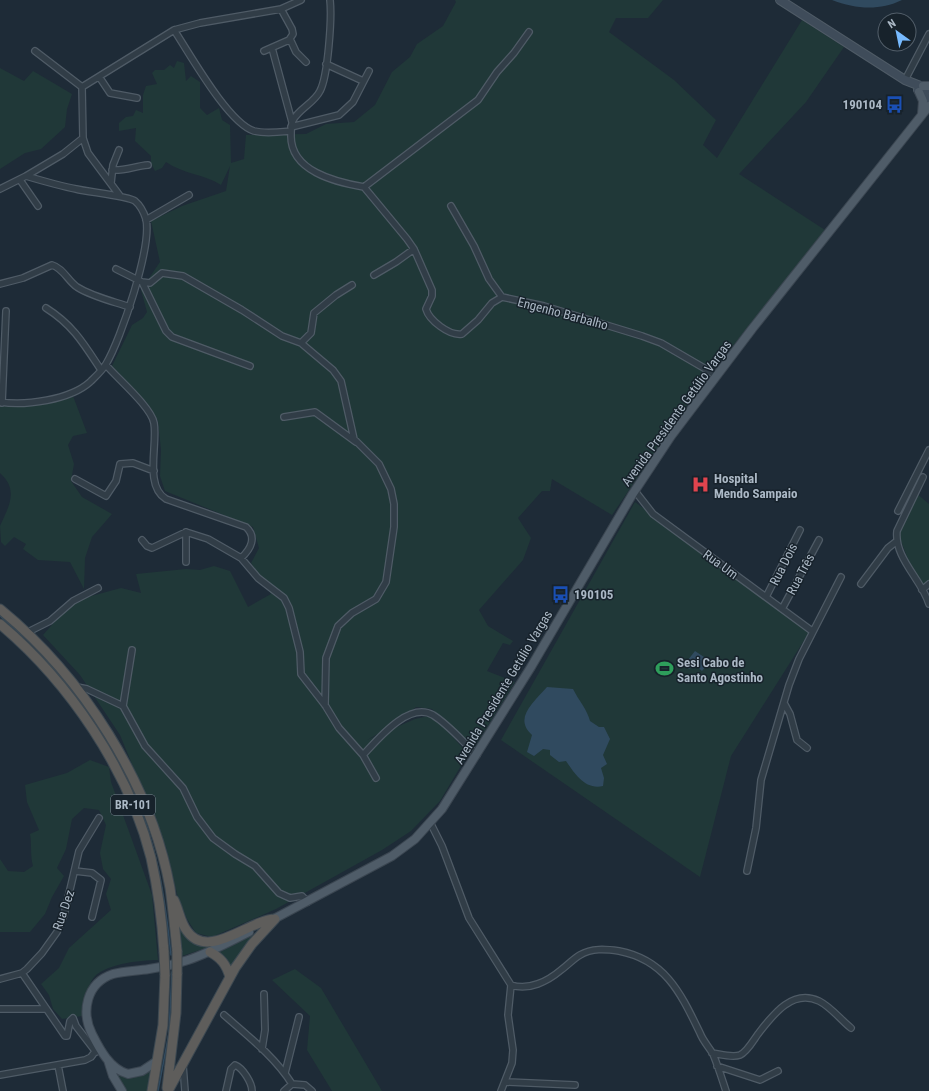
<svg xmlns="http://www.w3.org/2000/svg" width="929" height="1091" viewBox="0 0 929 1091" font-family="'Roboto Condensed',sans-serif">
	<rect width="100%" height="100%" fill="#1e2b37"/>
	<path fill="#203838" d="M455 0H663L648 18H616L609 32 674 80 716 120 703 145 717 158 802 20 844 47 806 102 739 174 825 230 733 346 707 376 612 515 552 479 550 491H542L518 518 531 538 523 560 479 610 488 626 513 641 510 645 503 643 487 671 515 682 474 748 432 709 416 707 397 723 367 740 415 719 433 715 468 754 440 801 411 831 382 850 276 909 212 937 196 933 187 919 177 894 166 847 120 735 80 675 43 635 73 601 121 588 141 593 136 574 186 569 200 570 214 566 230 571 248 607 271 594 251 563 259 548 253 527 165 491 160 476 161 450 158 421 148 404 112 366 132 325 143 318 147 312 141 290 160 262 151 221 182 206 226 191 230 166 221 185C204 174 183 174 166 162L162 168 155 171 151 163V156L135 141 136 128 119 131V123L126 117 133 116 136 110 143 113V95L146 86 157 84 152 73 155 70H164L170 65 174 68 177 61 184 63 186 81 191 76 200 82V108L207 115 219 108 222 120 230 125 231 163 244 159 246 135 306 134 326 124 354 122 375 105 392 72 410 57 417 44 443 26 456 2Z
		M0 68 24 81 33 71 72 94 67 109 65 127 41 149 25 153 0 169Z
		M73 396 87 433 73 436 68 445 74 464 71 481 82 497 112 514 92 537 85 558 84 589 70 562 38 560 23 549 26 544 14 537 5 546 1 542 0 526C9 506 19 490 0 473V405L32 404Z
		M916 493 929 504V583L923 589 913 572 897 531Z
		M635 502 810 631 731 756 700 877 501 740Z
		M90 760 109 767 111 782 152 895 158 960C141 960 101 964 92 980 86 990 85 1005 82 1016L62 1019 53 1009 49 995 41 984 59 968 69 948 111 910 106 894 111 879 103 869 100 853 106 825 99 810 84 808 72 819 66 849 57 868 64 876 52 897 45 914 30 932H0V859L8 871 24 872 33 866C30 855 32 846 30 834L39 830 27 802 25 785 67 773Z
		M178 915 184 930 218 944 182 956Z
		M260 931 230 968 218 953Z
		M295 969 321 988 382 1091H332L307 1050 310 1016 272 980Z
		M154 1066 148 1091H126L115 1074 136 1077Z"/>
	<path fill="#304a5f" d="M832 0H902C879 11 856 9 832 0Z
		M695 651 710 661 702 671 695 665 689 669 684 665Z
		M547 687 573 689C579 701 587 709 590 721L599 727H604L610 739 603 755 607 764 601 768 604 778 603 786C585 790 575 774 566 761L559 762 550 755V750L543 749 534 756 527 752 532 735C513 718 534 702 547 687Z"/>
	<g fill="none" stroke-linecap="round" stroke-linejoin="round">
		<path stroke="#304a5f" stroke-width="1.5" d="M0 616 32 644
			M46 659 62 677
			M64 680C89 715 115 750 133 790 157 843 165 898 171 955
			M158 1091 169 1033 172 972"/>
		<defs>
			<path id="minor" d="M330 0C332 18 328 76 320 91 314 103 300 108 293 120 291 125 291 130 291 135 290 171 335 182 364 187L407 239 414 249 432 290V296L426 309C429 320 449 336 462 334L478 320 492 303 502 297 544 306 642 336 661 343 716 375
				M174 30C190 54 228 123 254 131 265 134 280 132 291 131
				M290 39 296 52 306 62
				M272 48 292 122
				M35 51 82 87 83 138 88 153 120 196
				M264 51 289 40 293 34 292 29 281 9
				M326 64 363 81
				M100 78 110 93 137 98
				M905 80 929 34
				M82 87 174 30 200 23 281 9 301 0
				M291 127 339 115 353 102 369 71
				M112 170C125 171 135 166 148 165
				M26 176 63 154 83 138
				M20 180 38 206
				M111 183 113 165 119 150
				M364 187 478 100 497 72 514 53 529 32
				M0 189 26 176C43 181 60 186 76 189 88 192 128 196 135 201 141 206 144 213 146 219 152 247 121 339 106 364 102 371 95 377 90 382 70 400 25 406 0 402
				M451 206 474 246 489 279 502 297
				M146 220 189 195
				M116 269 142 282 166 331 172 337 250 366
				M374 275 396 262 414 249
				M142 282 150 283 162 273 183 276 242 310 282 336 301 343 333 370 341 381 354 439 379 464 391 489 394 504V527L386 582 376 599 352 613 338 626 326 658 325 705
				M0 284 23 278 52 265C63 268 68 281 77 287 93 297 112 301 130 307
				M46 308C73 325 84 344 101 370
				M301 343 311 333 314 313 336 295 352 285
				M106 365C118 379 151 407 154 423 158 444 144 486 166 499L246 527C257 537 251 549 241 558
				M2 403 6 311
				M284 417 315 412 356 442
				M923 477 897 531C894 558 922 580 929 604
				M75 479 106 496 116 481 120 464 133 463 154 471
				M635 491 653 514 812 631
				M898 511 929 450
				M186 532V562
				M142 540 147 546 152 548 186 532 208 539 241 558 258 578 284 598 289 608 300 652 301 674 325 705 339 728 363 755C378 739 409 701 433 715 449 725 463 742 477 755
				M861 584 888 548 897 541
				M922 590 929 584
				M766 597 800 530
				M782 609 819 540
				M28 632 50 621 73 601 98 588
				M77 687 87 689 123 706 145 746 183 788 197 817 213 838 235 854 255 866 279 893 290 898 302 896 308 902
				M784 703 790 714 797 740 807 748
				M123 706 132 650
				M363 755 376 778
				M430 822 442 846 469 918 511 985C529 991 548 981 561 970 568 965 573 959 580 955 592 948 605 949 619 951 666 960 681 994 700 1033 703 1041 709 1047 713 1054 718 1066 722 1079 726 1091
				M75 871 92 873 101 880 92 917
				M747 871 756 828 761 780 789 685 799 659 841 577
				M22 973 65 1036H67L70 1021 73 1018 76 1026 96 1052
				M0 979 22 973 27 969 42 953 57 932 64 915 79 851 99 818
				M0 1009H45
				M224 1015C248 1036 275 1057 292 1084L305 1085 312 1091
				M262 1049 265 1030 264 994
				M712 1053C720 1054 732 1058 740 1055 747 1052 753 1041 758 1034 772 1016 792 988 819 1001 831 1007 841 1020 851 1028
				M58 1065 63 1091
				M183 1065 185 1091
				M717 1066 760 1080 778 1071
				M285 1073 299 1017
				M0 1075 85 1060 91 1057 97 1049
				M506 1082 575 1085
				M226 1091 231 1069 235 1065C243 1068 252 1083 252 1091
				M284 1091 292 1084
				M501 1091 512 1063 513 1050 508 1015 511 985"/>
			<path id="secondary" d="M780 0 905 80 928 89
				M918 90 929 99"/>
			<path id="primary" d="M923 86H929
				M919 92 923 101 922 114
				M270 921 392 856 415 839 442 809 531 667 632 495 671 436 752 329 929 106
				M108 1060 113 1076 122 1091
				M157 1061 142 1071 128 1074C110 1069 100 1050 92 1034 81 1012 86 983 113 974 125 971 137 971 149 969 162 967 176 964 188 960 209 953 229 942 249 932"/>
			<path id="trunk" d="M0 609C82 676 151 783 170 888 173 909 175 930 177 951
				M0 624C69 682 129 770 151 858 158 889 162 920 164 952
				M174 900C179 910 180 922 187 931 208 961 249 920 275 919
				M210 952C221 958 226 964 230 977
				M167 1088 176 1013 177 974
				M152 1091 163 1025 165 975
				M168 1091 235 968 252 944 275 919"/>
		</defs>
		<use href="#minor" stroke="#4f5b66" stroke-width="8"/>
		<use href="#secondary" stroke="#4f5b66" stroke-width="10"/>
		<use href="#primary" stroke="#3b4651" stroke-width="10"/>
		<use href="#trunk" stroke="#3c4851" stroke-width="11"/>
		<use href="#minor" stroke="#313d47" stroke-width="5.5"/>
		<use href="#secondary" stroke="#3f4c5a" stroke-width="8"/>
		<use href="#primary" stroke="#4f5c68" stroke-width="8"/>
		<use href="#trunk" stroke="#5e5d5b" stroke-width="9"/>
		<defs>
			<path id="trunk-bridge" d="M164 952 165 975
				M177 974V951"/>
		</defs>
		<use href="#trunk-bridge" stroke="#3c4851" stroke-width="11" stroke-linecap="butt"/>
		<use href="#trunk-bridge" stroke="#5e5d5b" stroke-width="9"/>
	</g>
	<defs>
		<symbol id="bus-bare" viewBox="-9 -9 18 18"><path d="M-5-6H5V4H4V6H2V4H-2V6H-4V4H-5ZM-3.5-4V0h7V-4ZM-3.5 1.2v1.5H-2V1.2ZM2 1.2v1.5H3.5V1.2Z" fill="#1a4fb4" stroke="#17222b" stroke-width="2.5" paint-order="stroke"/></symbol>
		<symbol id="hospital-bare" viewBox="-9 -9 18 18"><path d="M-5-5h3v3.5h4V-5h3V5h-3V1.5h-4V5h-3Z" fill="#e0444e" stroke="#17222b" stroke-width="2.5" paint-order="stroke"/></symbol>
		<symbol id="stadium-bare" viewBox="-9 -9 18 18"><path d="M0-5a6.5 5 0 1 0 0 10a6.5 5 0 1 0 0-10ZM-3.5-1.8h7v3.6h-7Z" fill="#2e9e5b" stroke="#17222b" stroke-width="2.5" paint-order="stroke"/></symbol>
	</defs>
	<g fill-rule="evenodd">
		<use href="#bus-bare" x="882" y="92" width="25" height="25"/>
		<use href="#hospital-bare" x="688" y="472" width="25" height="25"/>
		<use href="#bus-bare" x="548" y="582" width="25" height="25"/>
		<use href="#stadium-bare" x="652" y="656" width="25" height="25"/>
	</g>
	<g text-anchor="middle" stroke-width="3" stroke-linejoin="round" paint-order="stroke">
		<rect fill="#17222b" stroke="#7f8b97" stroke-width="1" x="111" y="795" width="44" height="20" rx="3"/>
		<g font-size="12" font-weight="bold" fill="#abb8c5">
			<text x="133" y="809">BR-101</text>
		</g>
		<g font-size="13" font-weight="bold" fill="#abb8c5" stroke="#17222b" text-anchor="start">
			<text x="882" y="109" text-anchor="end">190104</text>
			<text x="714" y="483">Hospital<tspan x="714" dy="15">Mendo Sampaio</tspan></text>
			<text x="574" y="599">190105</text>
			<text x="677" y="667">Sesi Cabo de<tspan x="677" dy="15">Santo Agostinho</tspan></text>
		</g>
		<g font-size="13" fill="#abb8c5" stroke="#17222b">
			<text transform="translate(563 313) rotate(15)" y="5">Engenho Barbalho</text>
			<text transform="translate(676 413) rotate(-54)" y="5">Avenida Presidente Getúlio Vargas</text>
			<text transform="translate(721 564) rotate(36)" y="5">Rua Um</text>
			<text transform="translate(783 564) rotate(-63)" y="5">Rua Dois</text>
			<text transform="translate(800 574) rotate(-62)" y="5">Rua Três</text>
			<text transform="translate(503 687) rotate(-59)" y="5">Avenida Presidente Getúlio Vargas</text>
			<text transform="translate(63 910) rotate(-71)" y="5">Rua Dez</text>
		</g>
	</g>
	<g transform="translate(897 32) rotate(327)"><circle r="19" fill="#17222b" stroke="#525e69"/>
	<path d="M0-3L7 15L0 10L-7 15Z" fill="#77bafe"/>
	<text y="-6" font-size="11" font-weight="bold" text-anchor="middle" fill="#abb8c5">N</text>
	</g>
</svg>
